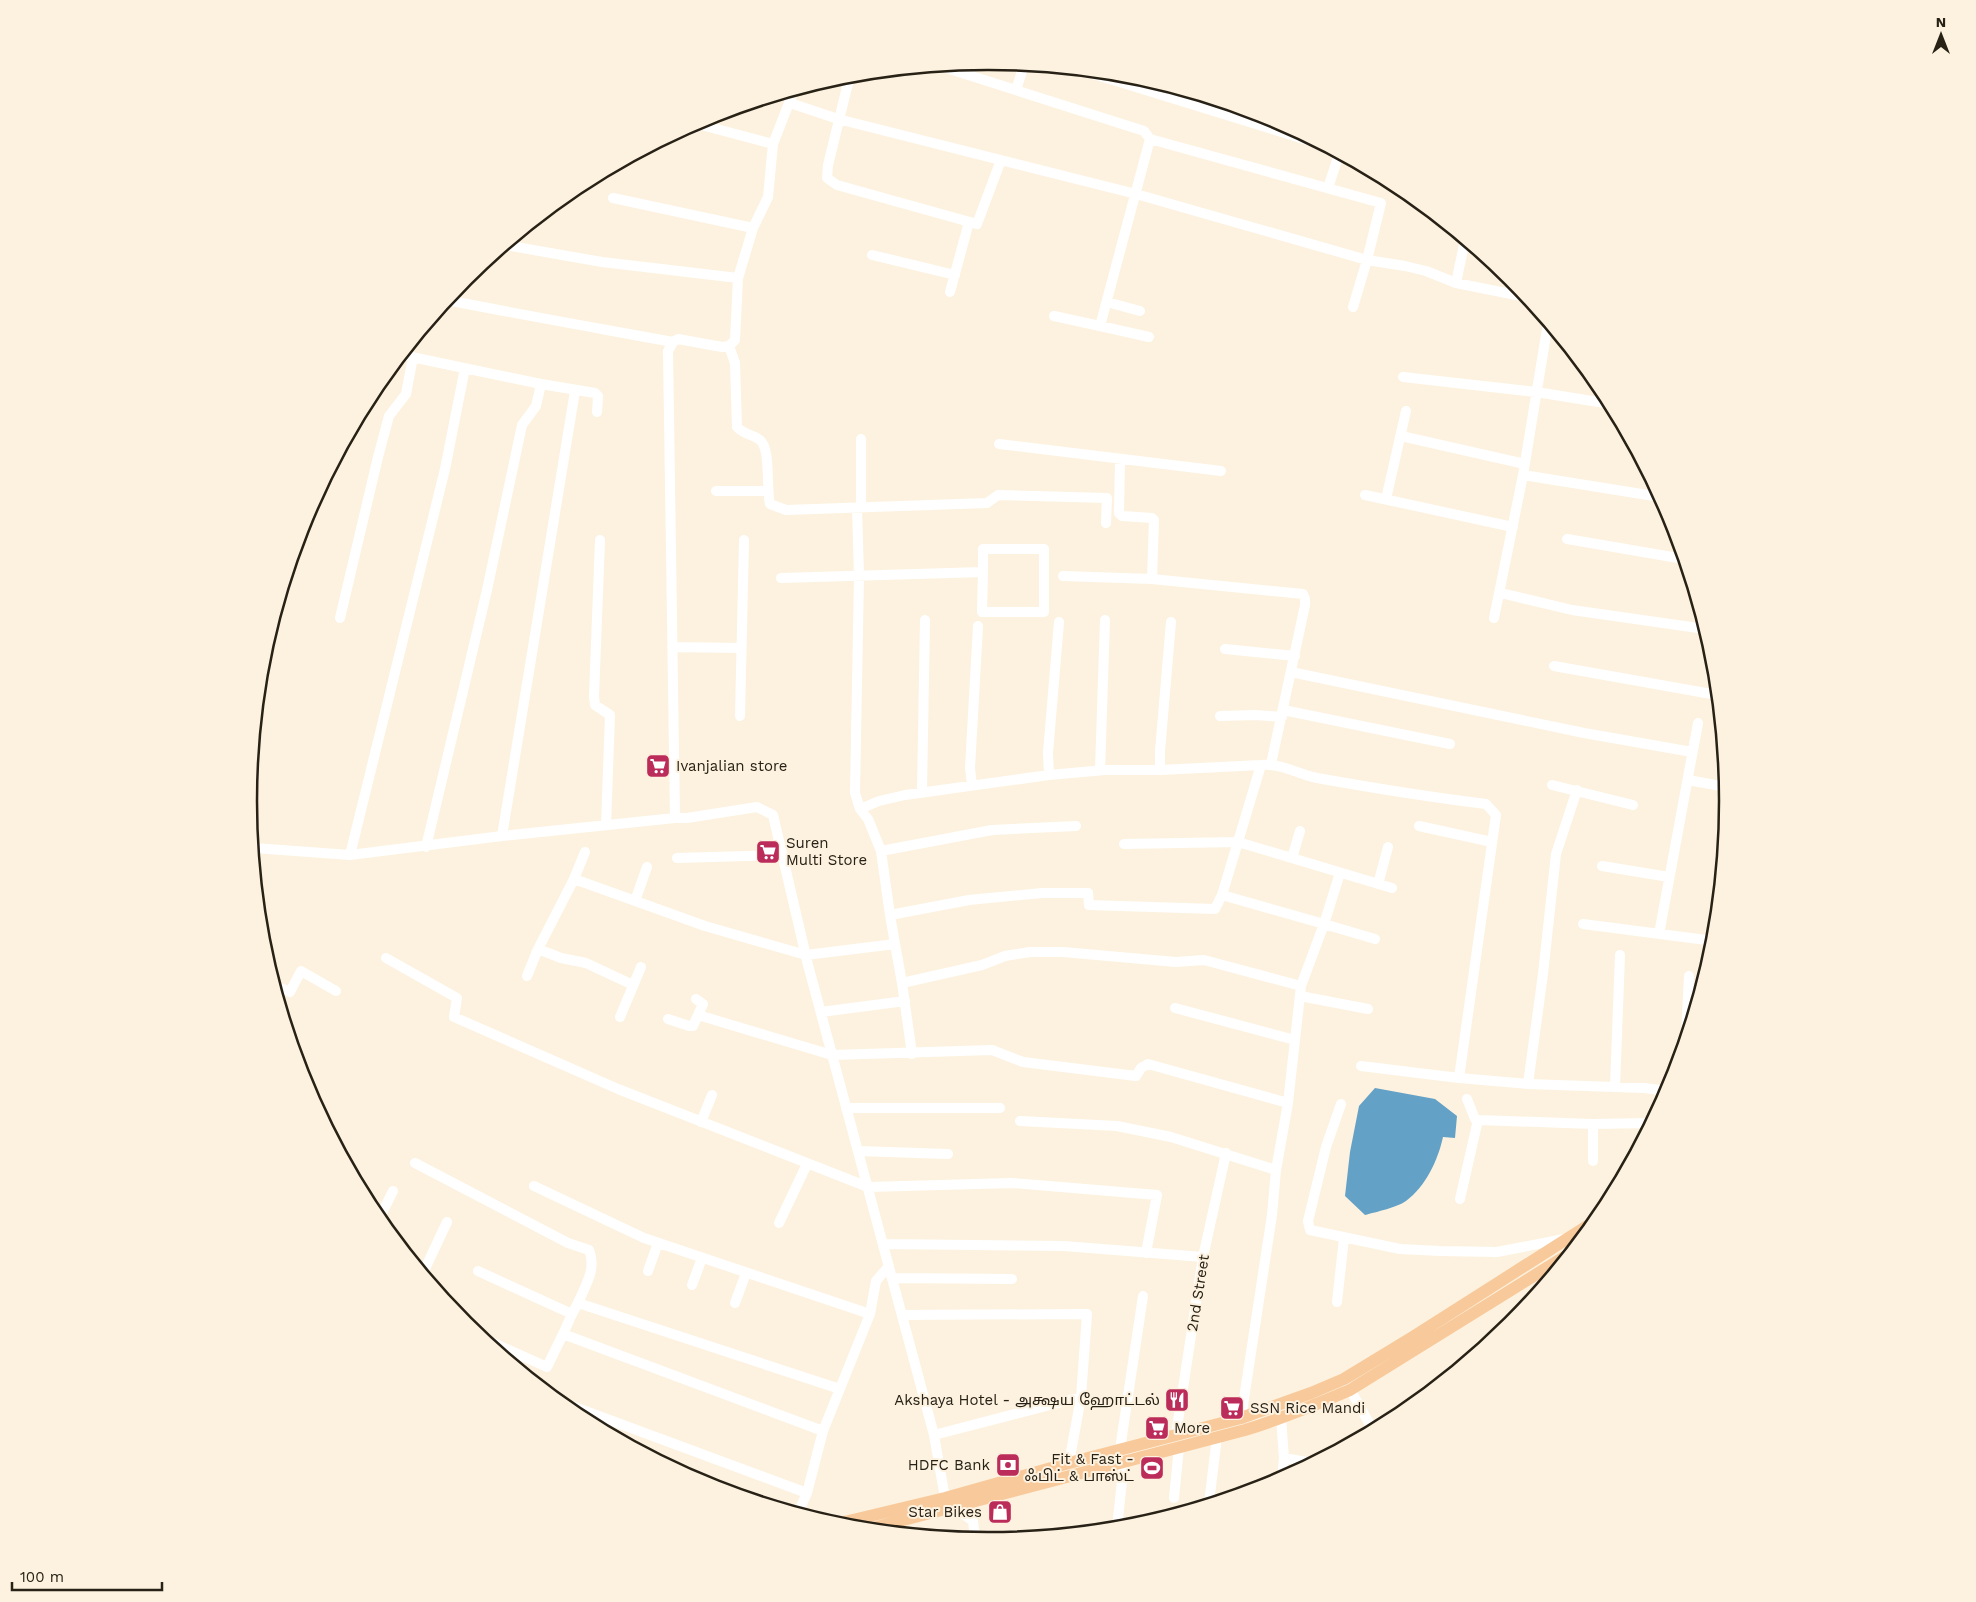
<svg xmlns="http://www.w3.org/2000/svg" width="1976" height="1602" viewBox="0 0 1976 1602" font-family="'Work Sans','Noto Sans Tamil',sans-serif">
	<rect width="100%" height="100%" fill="#fdf2df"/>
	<path fill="#63a1c7" d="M1375 1088 1435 1099 1457 1116 1455 1138 1443 1137C1438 1160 1426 1186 1406 1201 1398 1207 1376 1212 1365 1215L1345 1196 1350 1152 1359 1106Z"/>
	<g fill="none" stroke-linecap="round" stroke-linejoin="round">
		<path stroke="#fff" stroke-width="10" d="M940 66 1144 131 1150 139 1100 326 1149 337
			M1079 70 1123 83
			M850 75 828 165 827 178 837 185 977 224 1001 160
			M1125 75 1123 83 1320 144
			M794 90 773 144 768 197 753 228 738 278 735 340 729 346 722 347 678 339 673 342 668 351 675 818H687L757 807 773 815 808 965 934 1435 945 1498 953 1507 973 1521 975 1539
			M1016 90 1024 65
			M790 103 838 119 1136 194 1367 260 1405 266 1426 271 1456 283 1526 297
			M694 123 773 144
			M1150 139 1381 203 1367 260 1353 307
			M1328 188 1339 154
			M613 198 753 228
			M505 245 602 262 738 278
			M872 255 955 275
			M1456 283 1465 240
			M950 292 969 222
			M447 300C522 315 597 328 673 342
			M1107 302 1140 311
			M1054 316 1100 326
			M1548 323 1523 475 1660 497
			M729 346 735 363 737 427C746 436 753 434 760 440 771 449 766 489 770 504L786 510 987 503 998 495 1107 498 1106 523
			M402 355 541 384 595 393 598 396 597 412
			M465 368 445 469 350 855 502 836 675 818
			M1403 377 1536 392 1611 404
			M1401 436 1525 464
			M861 439V507
			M999 444 1221 471
			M1120 460 1119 513 1122 516 1152 518 1154 520 1152 579
			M716 491H767
			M1365 495 1513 527
			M1386 499 1406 411
			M857 507 859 576 855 793 860 809 868 819 881 851
			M1567 539 1684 559
			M600 540 594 696 595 705 610 715 606 825
			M1063 576 1152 579 1303 594 1305 599V605L1271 764
			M781 578 983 572 982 612H1044V549H983V572
			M1501 593 1572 610 1705 629
			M340 618 378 457 389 416 406 394 413 357
			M1494 618 1523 475
			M672 647 741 648
			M1225 649 1295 656
			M1554 666 1717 695
			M1291 672 1584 733 1692 752
			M1283 710 1450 744
			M740 716 744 540
			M1220 716 1255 715 1282 717
			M1100 770 1105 620
			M1160 770V751L1171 622
			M1049 775 1048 753 1059 622
			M1688 780 1726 787
			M972 785 970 768 978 626
			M1552 785 1633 805
			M922 792 925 620
			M860 809 879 801 905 795 1049 775 1105 770H1160L1261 765
			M1419 826 1492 842
			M502 836 575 391
			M1124 844 1238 842 1392 888
			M426 847 487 590 522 425 536 406 541 384
			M253 848 350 855
			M585 852 574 879 705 926 806 955 895 944 890 915 969 900 1042 893H1088L1089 905 1215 909 1222 895 1261 765C1280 763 1298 774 1317 778 1373 788 1429 797 1486 804L1496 815 1459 1078 1528 1084 1644 1088 1668 1091
			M677 858 783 855
			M1292 858 1300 831
			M1602 866 1669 877
			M1340 873 1324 924 1375 939
			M574 879 538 949 561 958 586 963 633 985
			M1378 884 1388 847
			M1222 895 1324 924 1301 986 1288 1103 1276 1170 1272 1215 1241 1418
			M635 901 647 867
			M890 915 881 851 992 830 1076 826
			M1583 924 1714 941
			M1659 934 1698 723
			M895 944 902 983 982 965 1005 956 1030 952H1063L1176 962 1204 960 1301 986
			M386 958 457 998 454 1017 618 1089 868 1187 1012 1183 1157 1195 1146 1253
			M527 976 538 949
			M902 983 912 1054
			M274 985 290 992 301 971 336 991
			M1300 996 1368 1009
			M1175 1008 1295 1040
			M821 1012 905 1001
			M698 1015 832 1055 992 1050 1023 1062 1136 1076 1141 1068 1148 1064 1288 1103
			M620 1017 641 967
			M668 1019 689 1026H693L703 1004 696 999
			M1686 1035 1689 976
			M1361 1066 1459 1078
			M1528 1084 1543 974 1556 854 1577 790
			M1615 1087 1620 955
			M1467 1099 1475 1119 1478 1120 1593 1124 1651 1123
			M1341 1104 1326 1147 1308 1221 1310 1230 1400 1249 1440 1251 1497 1252 1564 1239
			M846 1108H1000
			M1020 1121 1117 1126 1171 1137 1276 1170
			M701 1122 712 1095
			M1593 1124V1161
			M858 1151 948 1154
			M415 1163 568 1243 589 1250C597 1269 585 1286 578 1303
			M534 1186 644 1238 870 1314
			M1460 1199 1478 1120
			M379 1219 393 1191
			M779 1223 807 1164
			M883 1244 1064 1246 1203 1257
			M478 1271 572 1314 563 1334 823 1431
			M648 1271 658 1243
			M423 1273 447 1222
			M892 1278 1012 1279
			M692 1285 702 1258
			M1337 1302 1344 1238
			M735 1303 746 1273
			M572 1314 578 1303 840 1389
			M902 1315 1087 1314 1081 1397 1069 1463
			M480 1337 547 1367 563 1334
			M1347 1384 1373 1430
			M561 1402 807 1493
			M1281 1418 1284 1458 1282 1478
			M1176 1434 1203 1257 1226 1153
			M934 1435 1081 1397
			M1120 1449 1143 1296
			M1284 1458 1312 1463
			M1174 1498 1179 1447
			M1209 1503 1217 1437
			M798 1513 807 1493 823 1431 870 1314 876 1281 889 1266
			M1117 1528 1124 1462"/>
		<path stroke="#f8ca9b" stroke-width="12" d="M836 1524 945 1498 1069 1463 1241 1418 1311 1393 1344 1379 1413 1337 1595 1221
			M869 1529 1245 1430C1281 1419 1315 1405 1350 1390L1569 1254"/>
	</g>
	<defs>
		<symbol id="supermarket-square" viewBox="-11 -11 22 22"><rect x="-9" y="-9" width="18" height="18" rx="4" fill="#bb2c5a" stroke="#fdf2df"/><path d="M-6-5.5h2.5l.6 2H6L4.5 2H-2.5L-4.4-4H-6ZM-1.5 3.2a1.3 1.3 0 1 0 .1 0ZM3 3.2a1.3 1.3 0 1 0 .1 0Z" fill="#fff"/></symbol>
		<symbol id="restaurant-square" viewBox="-11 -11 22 22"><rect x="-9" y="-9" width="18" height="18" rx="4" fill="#bb2c5a" stroke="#fdf2df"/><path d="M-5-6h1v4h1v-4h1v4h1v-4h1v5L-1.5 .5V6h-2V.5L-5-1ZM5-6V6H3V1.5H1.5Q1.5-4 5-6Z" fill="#fff"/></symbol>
		<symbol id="bank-square" viewBox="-11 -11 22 22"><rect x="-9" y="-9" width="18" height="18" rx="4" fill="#bb2c5a" stroke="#fdf2df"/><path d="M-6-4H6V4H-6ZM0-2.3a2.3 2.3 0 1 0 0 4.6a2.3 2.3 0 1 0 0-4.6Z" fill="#fff"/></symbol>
		<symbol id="stadium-square" viewBox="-11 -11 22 22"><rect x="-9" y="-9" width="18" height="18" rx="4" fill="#bb2c5a" stroke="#fdf2df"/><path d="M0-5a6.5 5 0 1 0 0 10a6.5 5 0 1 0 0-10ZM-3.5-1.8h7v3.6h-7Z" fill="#fff"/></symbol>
		<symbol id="shop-square" viewBox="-11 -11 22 22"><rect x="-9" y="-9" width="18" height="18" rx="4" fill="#bb2c5a" stroke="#fdf2df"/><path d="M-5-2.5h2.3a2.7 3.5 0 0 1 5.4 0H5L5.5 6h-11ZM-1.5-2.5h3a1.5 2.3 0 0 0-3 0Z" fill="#fff"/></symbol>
	</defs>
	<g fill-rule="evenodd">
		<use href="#supermarket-square" x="644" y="752" width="28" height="28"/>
		<use href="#supermarket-square" x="754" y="838" width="28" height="28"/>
		<use href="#restaurant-square" x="1163" y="1386" width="28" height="28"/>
		<use href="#supermarket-square" x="1218" y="1394" width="28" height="28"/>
		<use href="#supermarket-square" x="1143" y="1414" width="28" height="28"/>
		<use href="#bank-square" x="994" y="1451" width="28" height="28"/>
		<use href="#stadium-square" x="1138" y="1454" width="28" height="28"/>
		<use href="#shop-square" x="986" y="1498" width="28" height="28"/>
	</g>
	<g text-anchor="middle" stroke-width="4" stroke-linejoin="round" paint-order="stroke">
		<g font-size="15" fill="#282116" stroke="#fdf2df" text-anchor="start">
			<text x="676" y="771">Ivanjalian store</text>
			<text x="786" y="848">Suren<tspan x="786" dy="17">Multi Store</tspan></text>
			<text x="1160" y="1405" text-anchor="end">Akshaya Hotel - அக்ஷய ஹோட்டல்</text>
			<text x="1250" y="1413">SSN Rice Mandi</text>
			<text x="1174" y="1433">More</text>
			<text x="1134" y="1464" text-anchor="end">Fit &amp; Fast -<tspan x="1134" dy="17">ஃபிட் &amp; பாஸ்ட்</tspan></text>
			<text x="990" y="1470" text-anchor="end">HDFC Bank</text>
			<text x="982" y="1517" text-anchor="end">Star Bikes</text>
		</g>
		<g font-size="15" fill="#282116" stroke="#fdf2df">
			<text transform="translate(1198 1293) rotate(-81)" y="5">2nd Street</text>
		</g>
	</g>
	<path d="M0 0H1976V1602H0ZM257 801a731 731 0 1 1 1462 0a731 731 0 1 1-1462 0Z" fill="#fdf2df" fill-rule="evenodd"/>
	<path fill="none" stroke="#282116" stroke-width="2.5" d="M257 801a731 731 0 1 1 1462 0a731 731 0 1 1-1462 0Z"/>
	<g transform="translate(1941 35)" stroke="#fdf2df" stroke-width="4" paint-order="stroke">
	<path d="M0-4L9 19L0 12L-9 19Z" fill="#282116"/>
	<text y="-8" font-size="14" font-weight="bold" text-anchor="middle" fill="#282116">N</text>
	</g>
	<path d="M12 1582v8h150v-8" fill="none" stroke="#282116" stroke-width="2.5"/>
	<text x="20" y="1582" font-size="15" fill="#282116" stroke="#fdf2df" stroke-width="4" paint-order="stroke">100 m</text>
</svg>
